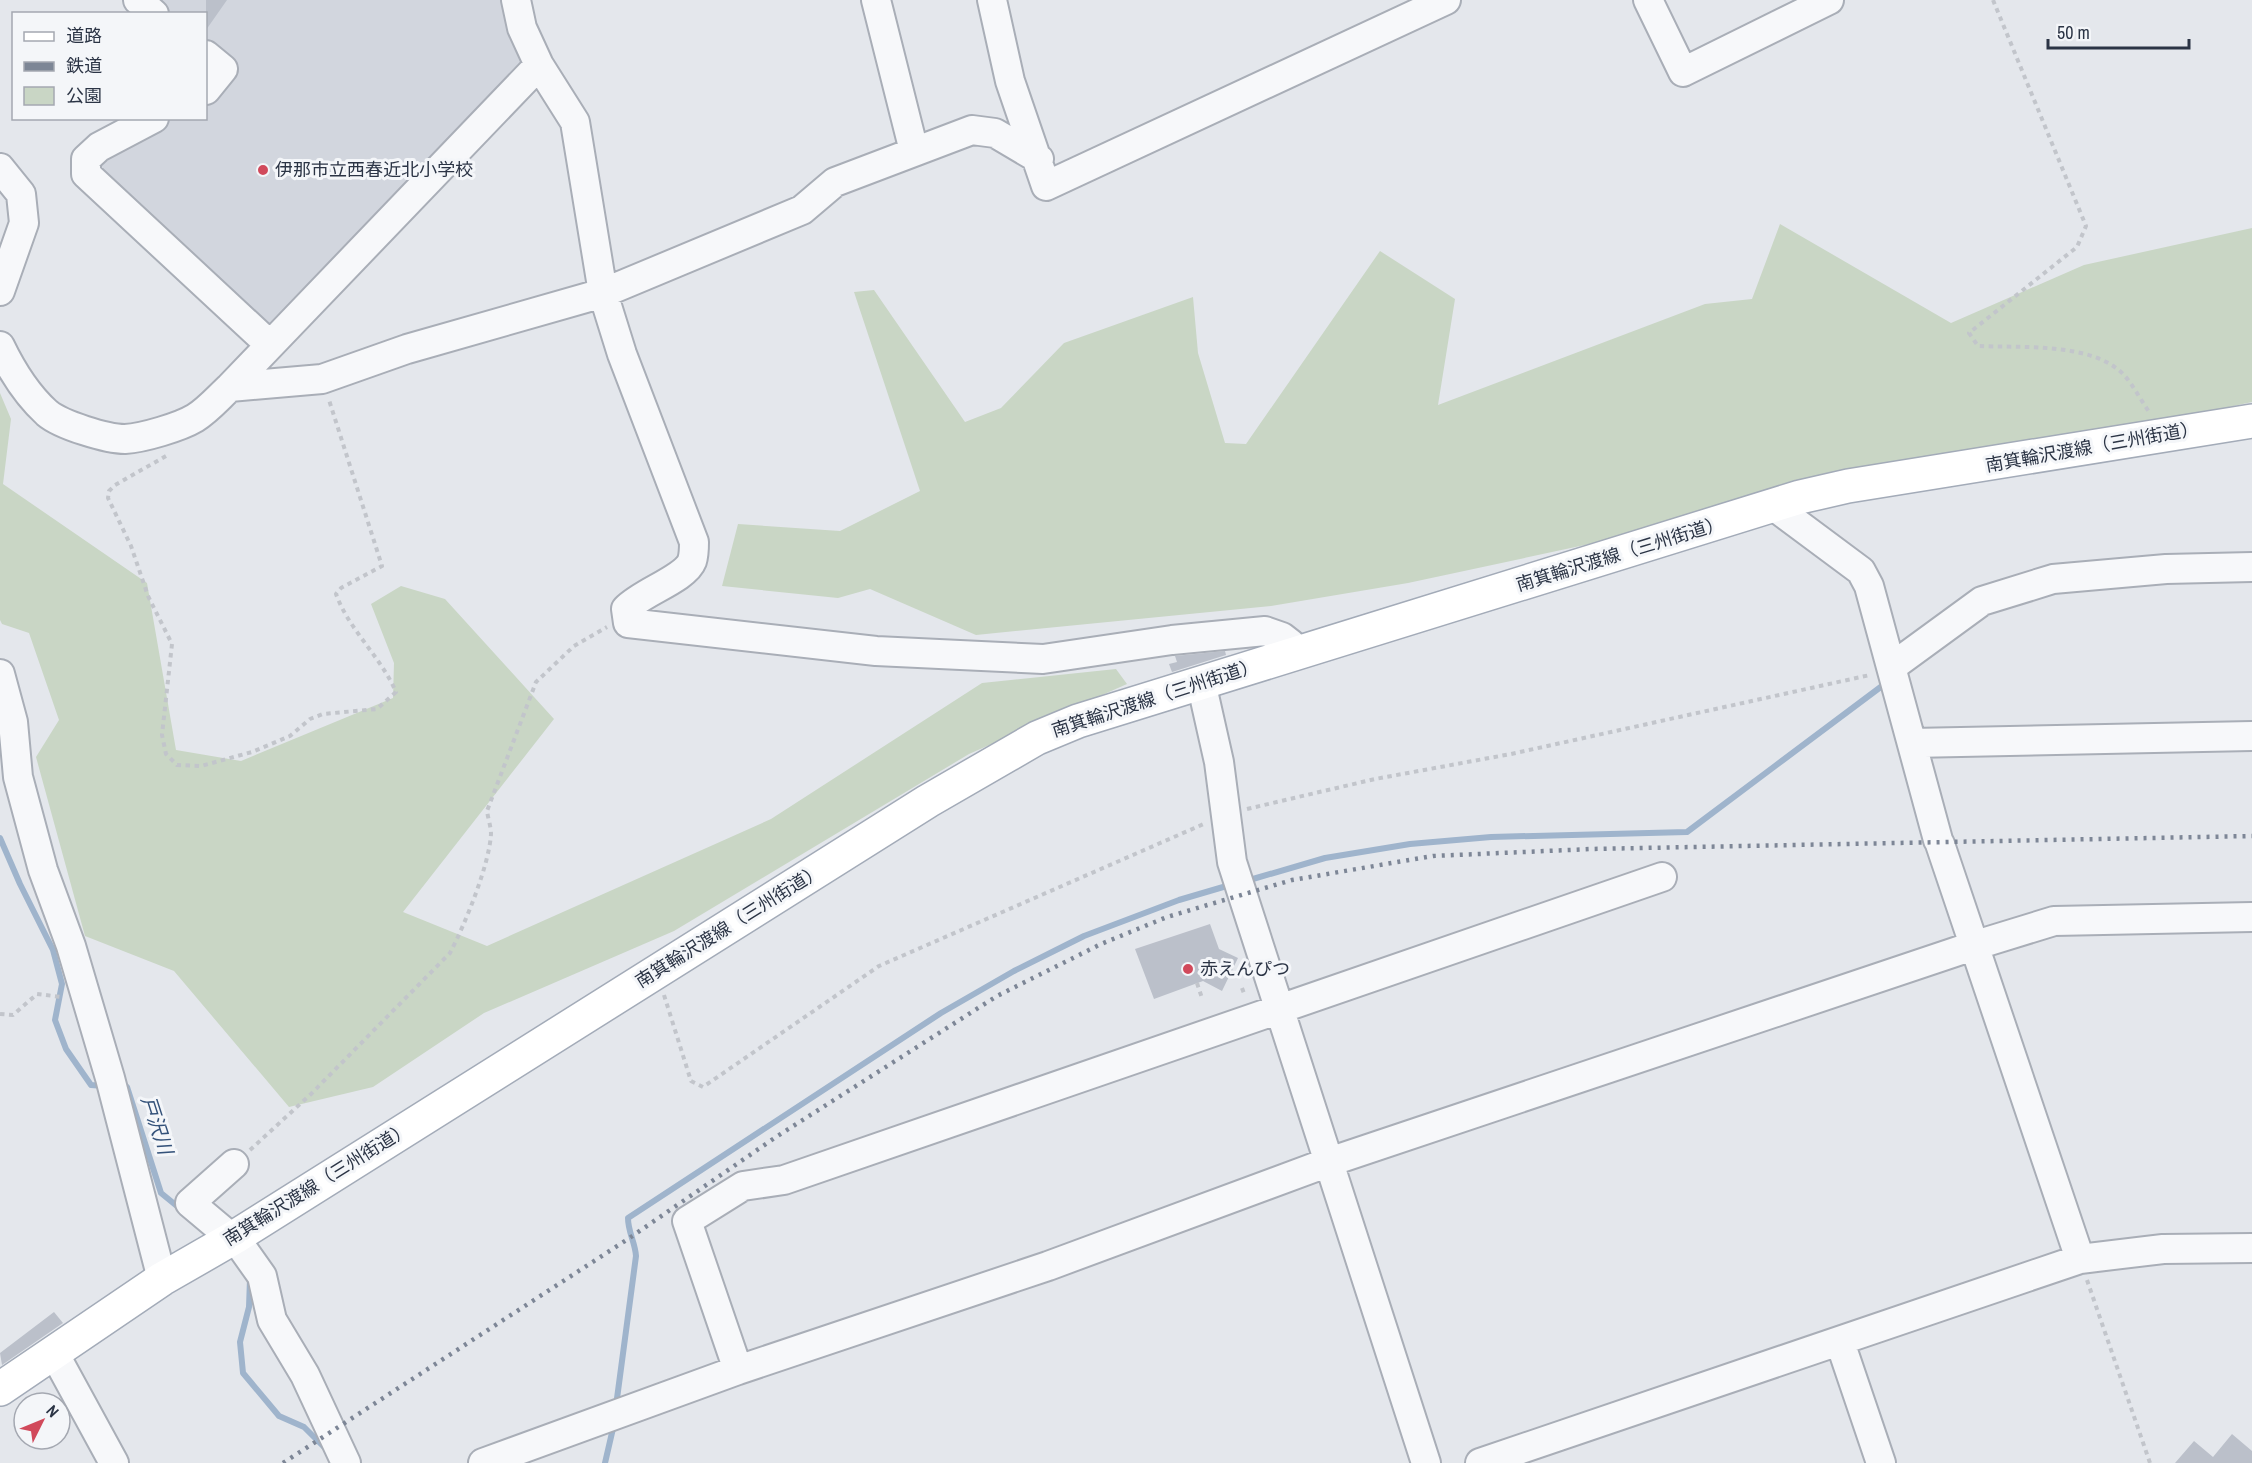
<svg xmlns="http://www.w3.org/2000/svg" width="2252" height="1463" viewBox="0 0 2252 1463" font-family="'Archivo Narrow','Noto Sans JP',sans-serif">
	<rect width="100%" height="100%" fill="#e4e7ec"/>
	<path fill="#d2d6de" d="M150 0H511L532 61 269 333 97 166 99 159 168 119 206 118V14L166 13Z"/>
	<path fill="#c9d6c5" d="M1780 224 1951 323 2084 265 2252 228V402L1408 583 1271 606 976 635 870 589 838 598 722 586 738 524 840 531 920 491 854 292 874 290 965 422 1001 408 1064 343 1193 297 1198 353 1225 443 1246 444 1380 251 1455 299 1438 405 1705 304 1752 299Z
		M0 393 11 419 3 484 147 583 176 750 241 761 393 698 394 663 371 604 401 586 445 599 554 719 403 912 487 946 771 819 982 683 1116 669 1127 684 969 754 674 931 484 1013 373 1087 289 1107 174 971 85 936 36 757 59 720 29 633 2 624 0 620Z"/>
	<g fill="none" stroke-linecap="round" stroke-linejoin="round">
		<path stroke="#9fb4cc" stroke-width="6" d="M0 838 20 884 53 950 62 984 55 1020 66 1049 91 1085 104 1086
			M1246 881 1325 858 1410 844 1491 837 1687 832 1886 683
			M121 1087H127L161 1193 183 1211
			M250 1279 249 1307 240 1342 243 1373 279 1416 304 1427 325 1448
			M616 1406 636 1256C635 1242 628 1232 628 1218L941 1013 1014 971 1084 936 1179 900 1230 885
			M605 1463 614 1424"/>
	</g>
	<path fill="#bbc0ca" d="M206 0H227L206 30Z
		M1225 651 1226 655 1172 672 1169 664 1177 662 1175 656Z
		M1210 924 1219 949 1238 958 1222 991 1203 981 1154 999 1135 949Z
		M54 1312 63 1323 2 1365 0 1353Z
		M2232 1434 2252 1451V1463H2175L2194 1441 2213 1457Z"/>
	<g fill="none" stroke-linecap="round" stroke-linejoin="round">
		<defs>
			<path id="minor" d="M138 0 154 14
				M516 0 522 28 539 65 575 122 603 293 622 354 694 542C694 547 694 555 692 561 685 579 642 592 626 609L628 623 876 651 1043 659 1172 640 1265 631 1282 637 1291 644 1295 652
				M876 0 914 151
				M992 0 1010 81 1046 186 1446 0
				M1648 0 1683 72 1829 0
				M206 55 223 69 206 90
				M154 118 99 147 86 159V174L270 345
				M0 168 21 194 24 223 0 291
				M0 346C12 371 26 394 47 413 61 425 107 439 125 439 143 438 180 427 195 418 208 410 219 397 230 387L539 65
				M230 387 322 379 407 349 603 293 802 210 835 182 972 130 995 133 1039 159
				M1775 507 1861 571 1869 586 1938 840
				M1893 666 1982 601 2053 579 2166 569 2252 567
				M0 674 13 722 18 777 43 870 71 946 110 1078 162 1279
				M1201 682 1219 762 1232 862 1426 1463
				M1912 743 2252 736
				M1940 844 2080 1259
				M234 1164 190 1203 240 1245 262 1276 272 1320 305 1375 346 1463
				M1840 1342 1881 1463
				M54 1353 114 1463
				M738 1370 687 1221 743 1186 784 1180 1662 877
				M483 1463 738 1370 1048 1266 1329 1162 1976 945 2054 921 2252 917
				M1480 1463 2080 1259 2163 1249 2252 1248"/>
			<path id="major" d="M0 1389 162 1279 235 1237 928 801 1037 738 1078 721 1800 497 1848 486 2252 421"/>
		</defs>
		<use href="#minor" stroke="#a9aeb7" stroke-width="32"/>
		<use href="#major" stroke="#a3abb8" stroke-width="36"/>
		<path stroke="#c2c5cb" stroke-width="4" stroke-dasharray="4.5 4.5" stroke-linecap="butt" d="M1993 0 2086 226 2077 247 1969 333 1978 346C2021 348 2093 342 2124 375 2134 386 2141 401 2150 413
			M166 456 115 485 109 491 108 498 131 546 148 596 172 644 162 735 166 754 177 765 201 766 252 752 290 736 310 719 323 714 377 709 396 692C381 657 349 630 336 594L341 588 382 566 329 400
			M1247 809 1375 779 1511 754 1870 675
			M1197 983 1202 998
			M1242 988 1245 996
			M664 995 691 1081 703 1087 879 966 1206 823
			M0 1014 13 1015 37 994 62 997
			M250 1150 311 1094 450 953C465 924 489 866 491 834 491 827 488 818 487 811L536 682 574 646 607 627
			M2087 1280 2150 1463"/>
		<use href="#minor" stroke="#f7f8fa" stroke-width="28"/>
		<use href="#major" stroke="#fff" stroke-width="33"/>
		<path stroke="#7d8696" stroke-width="4.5" stroke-dasharray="3 6" stroke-linecap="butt" d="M283 1463 628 1239 776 1137 997 996 1101 944 1167 917 1292 880 1433 856 1591 849 2252 836"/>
	</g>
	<g fill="#d1495b" stroke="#f4f6f9" stroke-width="2">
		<circle cx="263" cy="170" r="6"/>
		<circle cx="1188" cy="969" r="6"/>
	</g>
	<g text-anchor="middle" stroke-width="6" stroke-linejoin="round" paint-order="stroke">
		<g font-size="18" fill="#2b3445" stroke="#f4f6f9" text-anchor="start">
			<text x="275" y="176">伊那市立西春近北小学校</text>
			<text x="1200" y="975">赤えんぴつ</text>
		</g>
		<g font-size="18" fill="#2b3445" stroke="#f4f6f9">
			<text transform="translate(2092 447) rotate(-10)" y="6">南箕輪沢渡線（三州街道）</text>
			<text transform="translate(1620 554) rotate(-17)" y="6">南箕輪沢渡線（三州街道）</text>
			<text transform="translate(1155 698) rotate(-18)" y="6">南箕輪沢渡線（三州街道）</text>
			<text transform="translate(729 926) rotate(-32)" y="6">南箕輪沢渡線（三州街道）</text>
			<text transform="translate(317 1184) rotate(-32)" y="6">南箕輪沢渡線（三州街道）</text>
		</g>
		<g font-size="20" font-style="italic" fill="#34527a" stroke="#f4f6f9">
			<text transform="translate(157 1125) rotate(72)" y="7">戸沢川</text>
		</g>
	</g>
	<rect x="12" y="12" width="195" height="108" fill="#f4f6f9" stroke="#a4a8b1" stroke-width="1.5"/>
	<rect x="24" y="32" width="30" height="9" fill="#ffffff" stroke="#a4a8b1" stroke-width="1.5"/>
	<text x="66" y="42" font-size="18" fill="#2b3445">道路</text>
	<rect x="24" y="62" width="30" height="9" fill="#7d8696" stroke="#a4a8b1" stroke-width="1.5"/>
	<text x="66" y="72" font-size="18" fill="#2b3445">鉄道</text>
	<rect x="24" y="87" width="30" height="18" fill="#c9d6c5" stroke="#a4a8b1" stroke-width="1.5"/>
	<text x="66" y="102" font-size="18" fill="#2b3445">公園</text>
	<g transform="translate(42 1421) rotate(47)"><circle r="28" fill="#f4f6f9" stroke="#a4a8b1" stroke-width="1.5"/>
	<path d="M0-4.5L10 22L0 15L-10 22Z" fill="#d1495b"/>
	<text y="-9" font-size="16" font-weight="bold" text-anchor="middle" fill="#2b3445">N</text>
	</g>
	<path d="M2048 39v9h141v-9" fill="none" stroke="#2b3445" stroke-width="3"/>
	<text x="2057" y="39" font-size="18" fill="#2b3445" stroke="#f4f6f9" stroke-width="4.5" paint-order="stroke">50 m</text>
</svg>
